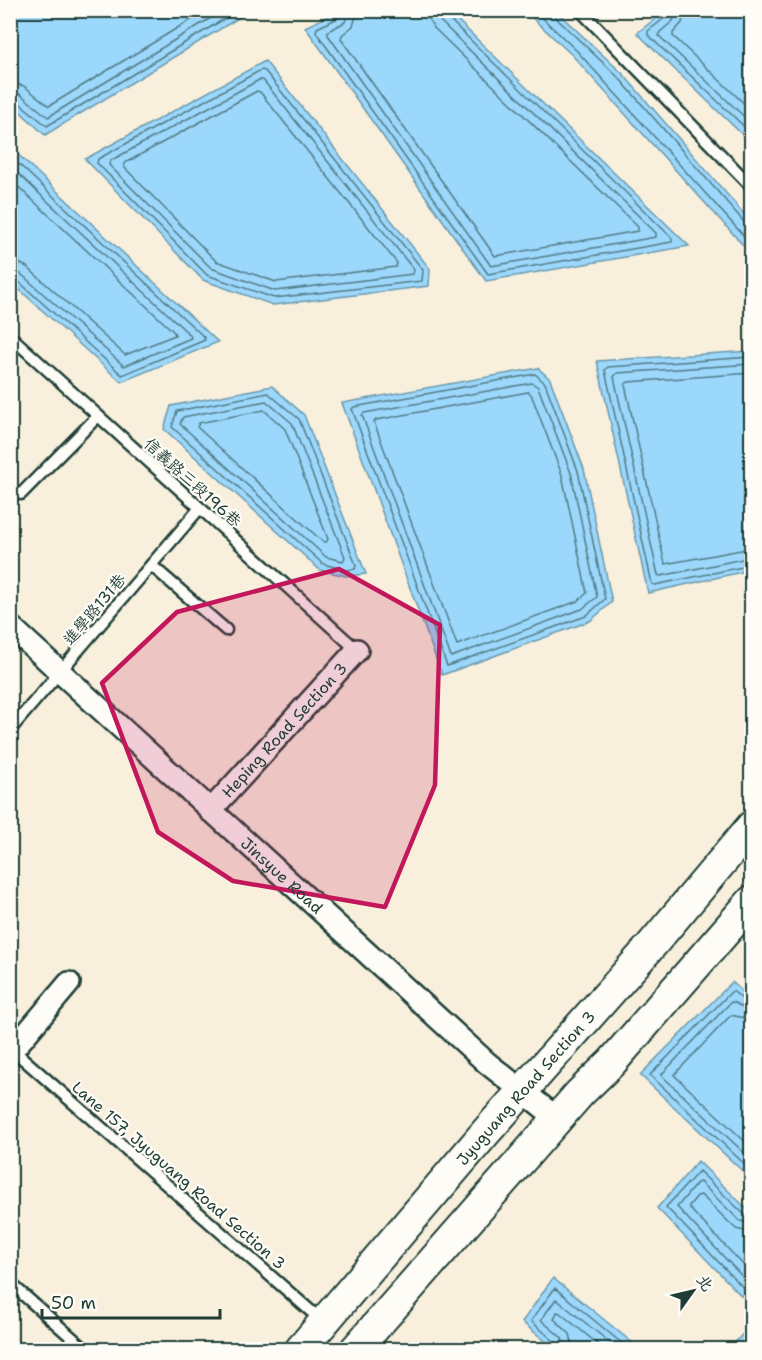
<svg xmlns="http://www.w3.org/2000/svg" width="762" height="1360" viewBox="0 0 762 1360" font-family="'Shantell Sans','LXGW WenKai TC',sans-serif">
	<rect width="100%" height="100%" fill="#f8f0dd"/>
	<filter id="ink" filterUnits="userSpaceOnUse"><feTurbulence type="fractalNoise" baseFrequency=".0167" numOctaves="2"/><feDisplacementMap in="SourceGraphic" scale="12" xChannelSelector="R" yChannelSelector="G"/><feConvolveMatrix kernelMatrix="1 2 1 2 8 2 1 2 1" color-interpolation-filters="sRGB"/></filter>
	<g filter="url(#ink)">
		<path fill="#9cd7fc" stroke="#6a99ac" stroke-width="1.5" d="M341 10 448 11 689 246 486 281 305 27Z
			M10 11 11 10 250 11 45 135 11 103Z
			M525 11H556L623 74 751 222V254L572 55Z
			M665 11H751V143L637 33Z
			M265 61 430 269 429 286 273 305 203 280 85 159Z
			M10 148H11L218 342 121 382 11 282Z
			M751 351V570L648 593 597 361Z
			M538 368 550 379 584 469 612 602 590 621 442 675 342 403Z
			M272 386 304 415 366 574 346 576 320 570 164 429 171 406Z
			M732 982 751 999V1179L640 1075Z
			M698 1161 751 1213V1306L657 1208Z
			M553 1278 640 1349H555L522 1322Z
			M751 1325V1349H729Z"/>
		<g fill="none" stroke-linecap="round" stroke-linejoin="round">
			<path stroke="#517b84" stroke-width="1.5" d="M341 10 338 18 317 28 316 32 488 274 672 242V238L447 17 444 10
				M349 10 345 22 328 31V35L491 266 656 237V233L441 22 437 10
				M358 10 353 26 342 35 341 39 495 256 638 231V227L434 28 429 20 428 10
				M534 10 577 51 752 245
				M553 10 555 17 619 78 745 223 752 225
				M668 10 666 17 648 31V35L752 134
				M676 10 673 21 660 32 659 36 752 124
				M685 10 682 23 673 33V36L752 111
				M261 70 265 71 423 270 422 281 274 298 207 275 97 163 98 159Z
				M259 80H263L414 270 413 274 275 291 211 268 109 165 110 161Z
				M10 83 24 86 49 106 207 10
				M257 91 260 92 397 263 396 267 276 282 216 261 124 167 125 163Z
				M10 92 20 94 48 117 224 10
				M10 99 16 100 47 126 239 10
				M10 156 204 337 205 340 122 375 17 280 10 278
				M10 166 190 335 191 338 124 366 21 274 10 271
				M10 179 174 332 175 335 125 355 27 267 19 263 10 262
				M752 357 608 367 605 370 652 584 655 585 752 565
				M752 364 617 373 614 377 658 575 661 576 752 557
				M752 373 628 382 625 385 665 564 752 548
				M535 374 545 383 578 471 605 599 586 616 447 666 352 409 354 407Z
				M532 383 538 387 571 473 597 597 582 609 451 657 362 415 364 413Z
				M528 392 531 394 562 475 587 593 578 601 457 645 374 422 376 420Z
				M268 393 299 419 356 565 355 569 346 570 323 564 172 427 177 411Z
				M266 401 292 423 345 557 343 561 326 557 180 424 183 417Z
				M264 410 285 429 328 539 326 542H323L197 427 199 423Z
				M752 1003 746 1002 734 992H731L650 1075 752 1171
				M752 1011C743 1011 738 1002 731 1002L661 1075 752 1160
				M752 1020 731 1015 674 1075 752 1148
				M752 1217 745 1215 699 1171 666 1207 752 1297
				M752 1224 740 1221 700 1182 697 1183 677 1207 752 1287
				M752 1233 736 1229 701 1195 697 1196 689 1206 690 1209 752 1274
				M558 1350 556 1343 531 1321 555 1288 630 1350
				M565 1350 562 1338 541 1320 556 1299 619 1350
				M574 1350 570 1334 554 1319 557 1312 560 1313 605 1350"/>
			<defs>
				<path id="lane" d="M580 10 752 187
					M10 336 357 650
					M21 494 98 416
					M151 565 226 630
					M10 730 199 509
					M13 1050 322 1321
					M10 1283 86 1350"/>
				<g id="street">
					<path id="s1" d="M10 626 487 1063 558 1119"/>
					<path id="s2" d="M210 811 357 650"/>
					<path d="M10 1053 69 983"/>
				</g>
				<g id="secondary">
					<path id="s3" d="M300 1350 486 1132 650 947 752 826"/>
					<path d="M355 1350 580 1093 612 1062 752 901"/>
				</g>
			</defs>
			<use href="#lane" stroke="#1f3d34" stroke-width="15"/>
			<use href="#street" stroke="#1f3d34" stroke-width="26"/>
			<use href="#secondary" stroke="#1f3d34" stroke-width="34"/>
			<use href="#lane" stroke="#fdfcf7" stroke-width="10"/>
			<use href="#street" stroke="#fdfcf7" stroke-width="21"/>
			<use href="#secondary" stroke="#fdfcf7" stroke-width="30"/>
		</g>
	</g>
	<path fill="#c2185b" fill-opacity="0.2" stroke="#c2185b" stroke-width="4.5" stroke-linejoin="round" d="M339 569 440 625 435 785 385 907 233 881 158 832 102 683 177 612Z"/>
	<g text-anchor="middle" stroke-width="4.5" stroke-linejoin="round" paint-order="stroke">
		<g font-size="16" fill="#1f3d34" stroke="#fdfcf7">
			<text transform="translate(193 482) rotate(42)" y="6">信義路三段196巷</text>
			<text transform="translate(94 609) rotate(-50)" y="6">進學路131巷</text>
			<text dy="6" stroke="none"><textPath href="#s2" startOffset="110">Heping Road Section 3</textPath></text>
			<text dy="6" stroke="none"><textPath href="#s1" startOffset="369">Jinsyue Road</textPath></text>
			<text dy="6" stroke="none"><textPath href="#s3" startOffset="346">Jyuguang Road Section 3</textPath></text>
			<text transform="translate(179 1175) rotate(41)" y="6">Lane 157, Jyuguang Road Section 3</text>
		</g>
	</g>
	<rect width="762" height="1360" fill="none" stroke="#fdfcf7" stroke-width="36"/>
	<rect x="18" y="18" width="726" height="1324" fill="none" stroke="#1f3d34" stroke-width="2" filter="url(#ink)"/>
	<g transform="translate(693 1291) rotate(56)" stroke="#fdfcf7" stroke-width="4.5" paint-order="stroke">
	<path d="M0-4.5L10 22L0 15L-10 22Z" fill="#1f3d34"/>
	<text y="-9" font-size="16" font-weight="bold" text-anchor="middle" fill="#1f3d34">北</text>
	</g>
	<path d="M42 1309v9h178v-9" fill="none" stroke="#1f3d34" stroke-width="3"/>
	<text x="51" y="1309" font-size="18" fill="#1f3d34" stroke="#fdfcf7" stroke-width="4.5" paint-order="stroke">50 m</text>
</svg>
